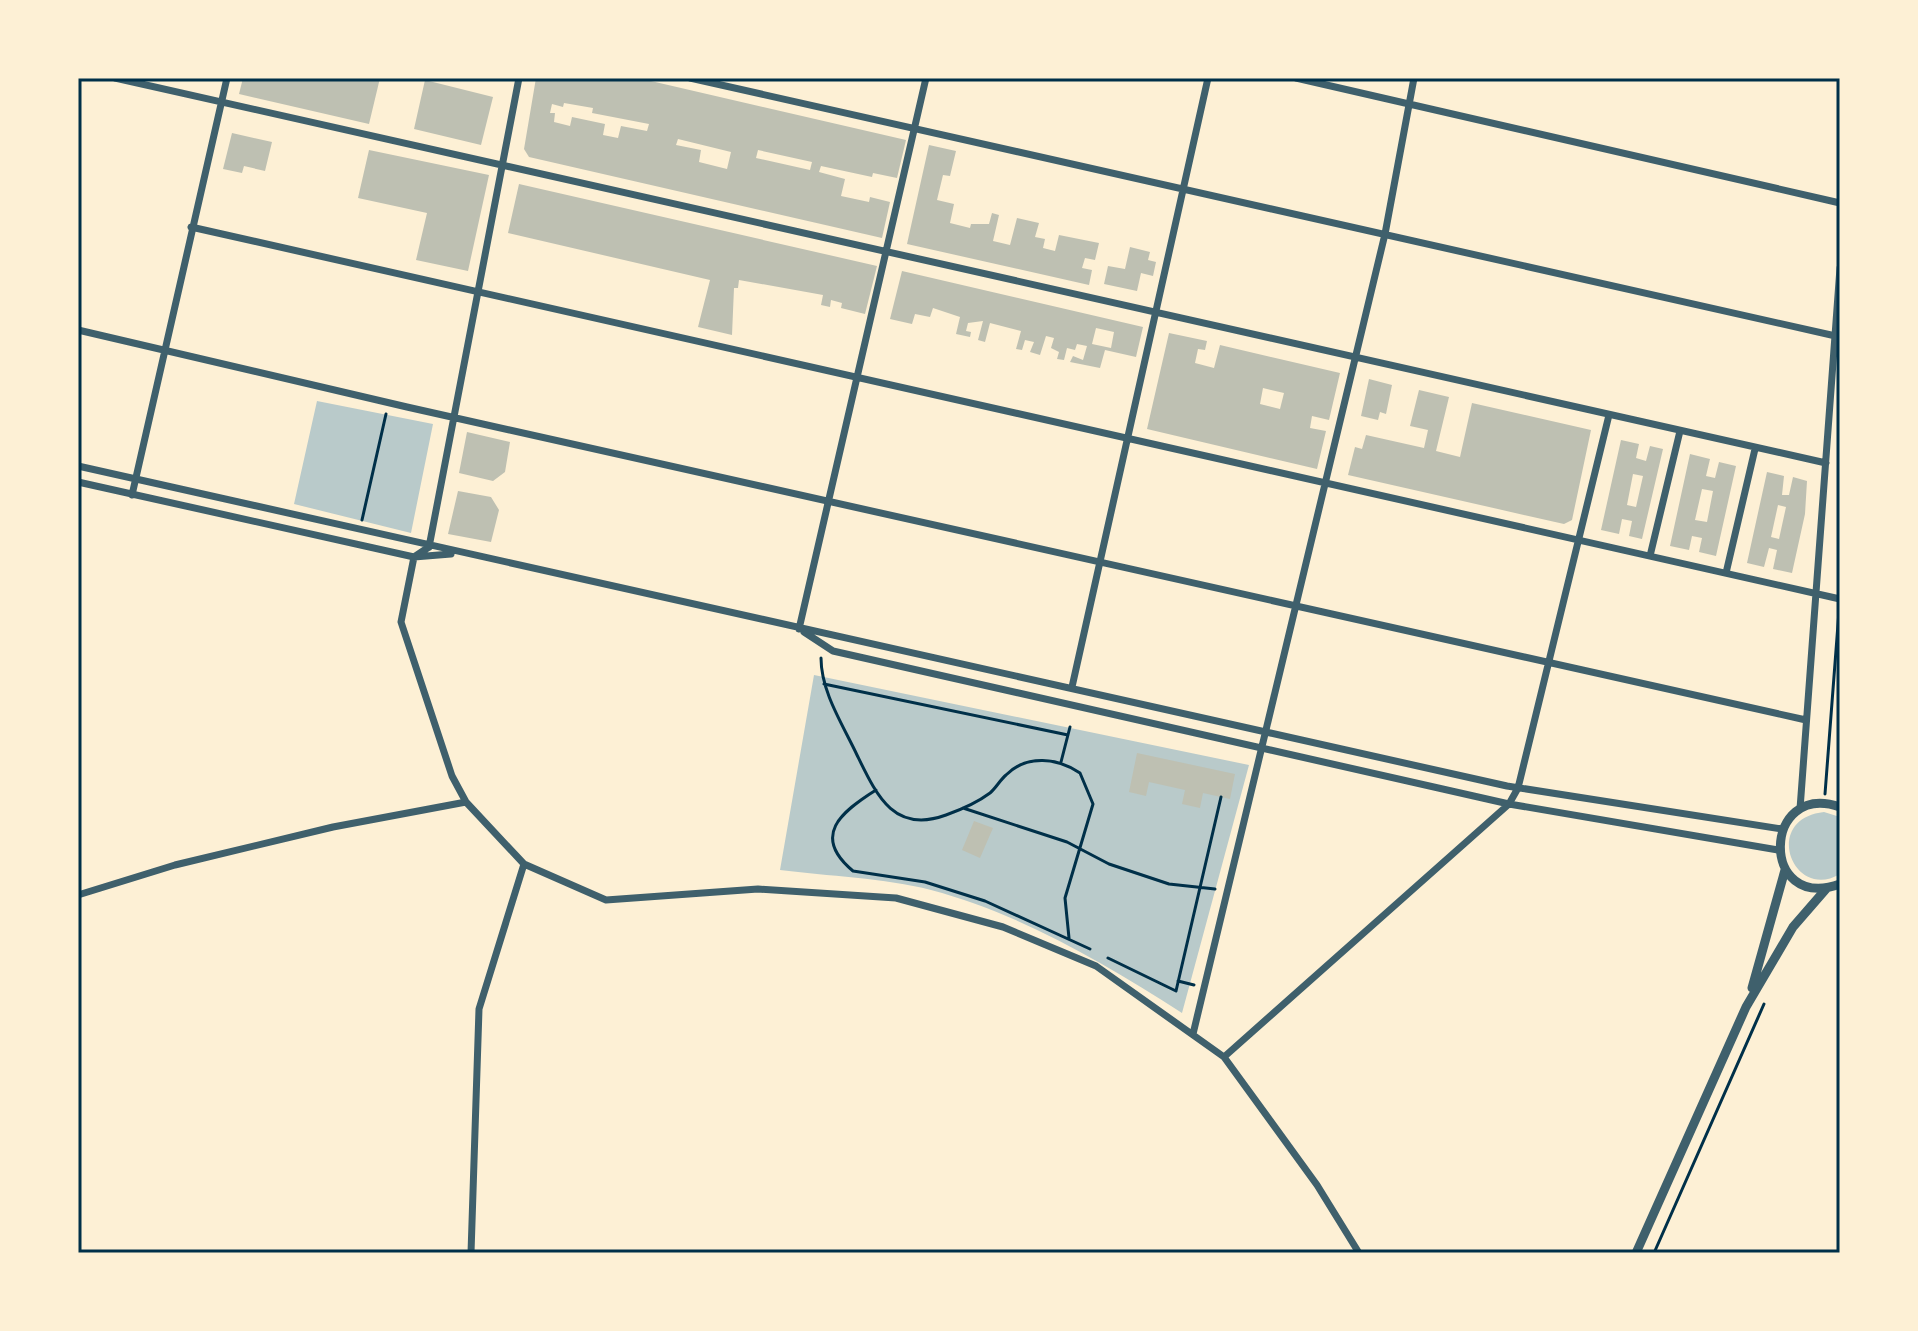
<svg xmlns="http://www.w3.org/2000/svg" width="1918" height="1331" viewBox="0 0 1918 1331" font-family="'Roboto Condensed',sans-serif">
	<rect width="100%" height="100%" fill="#fdf0d5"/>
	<path fill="#b9caca" d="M317 401 433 424 411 533 294 504Z
		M814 675 1249 765 1182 1013C1104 963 1021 914 931 890 885 878 827 876 780 870Z
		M1824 812 1840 817V874C1793 902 1761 819 1824 812Z"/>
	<path fill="#bec0b2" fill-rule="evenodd" d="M243 78H380L369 124 239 94Z
		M536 78H638L906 140 897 178 873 173 872 177 821 166 819 172 845 179 841 196 869 202 870 197 890 202 882 238 529 157 524 149ZM564 103 593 108 592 113 649 124 647 131 621 126 618 138 603 135 605 124 572 117 570 126 554 122 555 113H550L552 104 563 107ZM678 139 731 152 727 169 699 162 701 150 676 145ZM758 150 812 162 810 170 756 158Z
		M425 80 493 97 481 145 414 129Z
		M232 133 272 142 265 171 244 166 242 173 223 169Z
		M929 145 956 151 950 176 943 175 937 200 954 204 950 223 970 228 971 224H989L992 213 999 215 993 241 1010 245 1017 218 1039 223 1035 237 1045 239 1043 248 1055 251 1059 235 1099 243 1095 260 1085 258 1082 268 1092 270 1089 285 907 244Z
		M369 150 489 175 468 271 416 260 427 213 358 198Z
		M519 184 877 266 865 314 841 308 842 303 831 300 830 307 821 305 823 295 739 280 738 288H734L732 335 698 327 710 280 508 233Z
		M1130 247 1150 252 1148 260 1156 262 1153 276 1141 273 1137 291 1104 284 1108 266 1125 269Z
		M902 271 1143 327 1136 357 1105 350 1100 368 1070 362 1073 356 1083 360 1087 346 1077 344 1075 350 1067 348 1064 360 1057 359 1059 352 1051 348 1054 338 1046 336 1040 355 1030 352 1034 342 1025 340 1022 350 1016 349 1021 331 990 323 985 342 978 340 983 321 968 323 966 331 971 332 970 337 956 334 960 317 933 308 930 317 915 314 912 324 890 319ZM1096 328 1114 332 1111 348 1092 344Z
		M1169 333 1207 341 1205 350 1198 349 1195 363 1214 368 1220 345 1340 373 1329 420 1312 416 1310 428 1326 431 1317 469 1147 429ZM1263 388 1284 393 1280 409 1260 404Z
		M1369 379 1392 385 1386 414 1380 412 1378 420 1361 416Z
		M1419 390 1449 397 1436 451 1460 457 1472 403 1591 430 1572 520 1564 524 1348 475 1355 447 1362 449 1366 435 1424 448 1428 430 1410 426Z
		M467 432 510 442 505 472 493 481 459 473Z
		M1621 440 1639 444 1636 458 1646 461 1650 446 1663 449 1642 539 1629 536 1632 521 1622 519 1619 534 1601 530ZM1633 474 1643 476 1636 507 1627 505Z
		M1690 454 1710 459 1706 476 1715 478 1719 462 1736 466 1716 556 1699 552 1702 538 1692 536 1689 550 1670 546ZM1702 489 1713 491 1707 522 1695 520Z
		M1767 472 1784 476 1782 495H1789L1793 477 1807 481 1805 514 1792 573 1773 569 1777 550 1769 548 1764 567 1747 563ZM1778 505 1786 507 1779 539 1771 537Z
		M458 491 491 497 499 510 491 542 448 534Z
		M1137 753 1235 774 1230 799 1203 793 1200 808 1182 804 1185 790 1149 782 1146 796 1129 792Z
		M974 821 993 828 980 858 962 850Z"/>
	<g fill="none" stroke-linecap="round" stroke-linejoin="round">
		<path stroke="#003049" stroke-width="3" d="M362 520 386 414
			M821 658C821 692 843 725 857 755 877 796 894 834 946 815 960 810 978 802 990 793 996 788 1000 780 1006 775 1027 754 1058 758 1080 773L1093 804 1065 898 1069 938
			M824 684 1068 735
			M1061 762 1070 727
			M876 790C841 812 811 836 853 871L925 882 985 901 1090 949
			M1825 794 1839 611
			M963 808 1067 842 1109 864 1169 884 1215 889
			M1108 958 1176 991 1221 797
			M1178 981 1194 985
			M1654 1253 1764 1004"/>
		<path stroke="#3f606c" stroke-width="7" d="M115 78 1826 463
			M690 78 1840 337
			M1296 78 1840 203
			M191 227 1840 599
			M78 330 407 407 1806 720
			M78 466 1507 786 1782 829
			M78 482 414 557 451 554
			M132 495 227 78
			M429 547 414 557 401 622 452 776 466 802 524 864 606 900 758 889 896 898 1003 927 1096 966 1224 1057 1317 1185 1359 1253
			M429 547 519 78
			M1650 556 1680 431
			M1726 573 1755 449
			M799 629 926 78
			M804 632 833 651 1509 804 1518 788 1609 415
			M1072 687 1208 78
			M1800 809 1840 268
			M78 895 175 865 333 827 466 802
			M1193 1034 1385 234 1414 78
			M1224 1057 1509 804 1778 850
			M471 1253 479 1009 524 864"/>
		<path stroke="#3f606c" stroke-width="9" d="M1840 807C1762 780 1759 913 1840 884
			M1752 988 1785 870
			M1636 1253 1746 1007 1793 927 1826 889"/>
	</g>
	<rect width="1918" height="1331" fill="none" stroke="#fdf0d5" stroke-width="160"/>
	<rect x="80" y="80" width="1758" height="1171" fill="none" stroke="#003049" stroke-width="3"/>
</svg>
